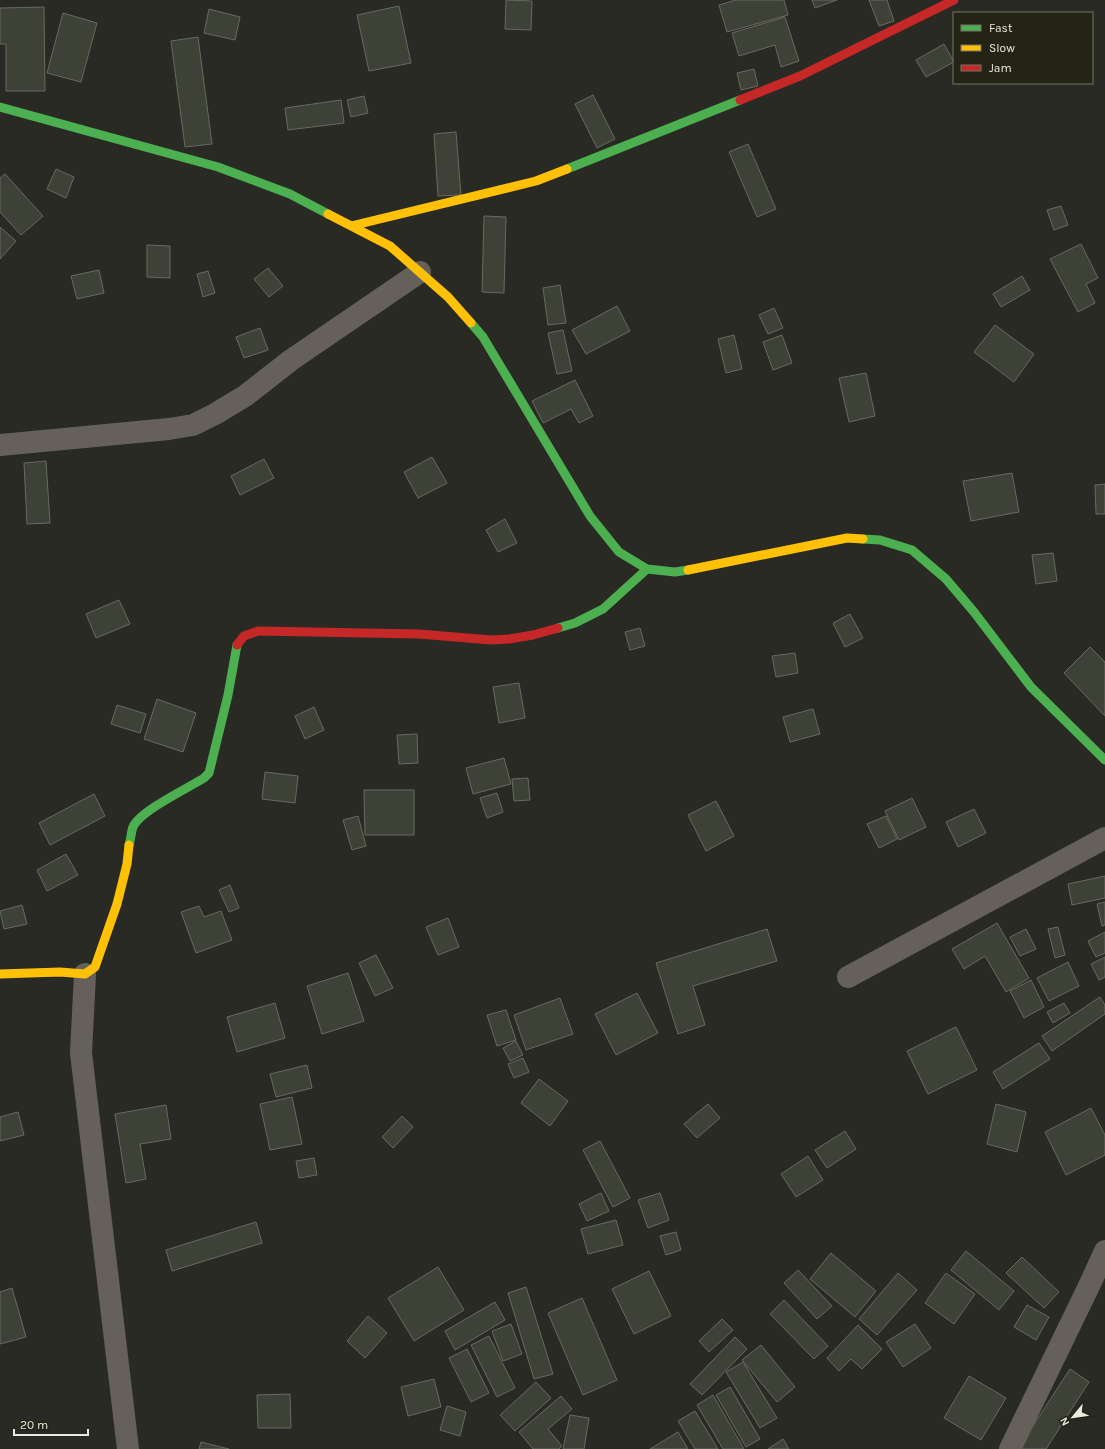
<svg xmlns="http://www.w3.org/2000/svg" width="1105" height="1449" viewBox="0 0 1105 1449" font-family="Karla,sans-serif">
	<rect width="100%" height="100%" fill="#2a2a24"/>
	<path fill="#3e4236" stroke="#686963" d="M506 0 532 1 531 30 505 29Z
		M736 0H784L788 15 727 32 719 5Z
		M812 0H837L815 8Z
		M869 0H887L894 21 879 26Z
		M399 6 411 63 369 71 357 15Z
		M44 7 45 91H6V44H0V8Z
		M209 9 240 17 235 40 204 33Z
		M63 13 97 23 81 82 47 73Z
		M785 17 799 61 781 67 775 45 739 56 732 33Z
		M198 37 212 144 185 147 171 41Z
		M944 44 954 62 926 77 916 60Z
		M754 69 758 86 741 90 737 73Z
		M593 95 615 139 597 148 575 104Z
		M364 96 368 113 351 117 347 100Z
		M341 100 344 123 288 130 285 108Z
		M456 132 461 195 438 196 434 134Z
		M748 144 776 209 757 217 729 152Z
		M56 169 74 177 66 198 47 189Z
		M5 174 43 216 21 235 0 212V178Z
		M1061 206 1068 225 1054 230 1047 210Z
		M484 216 506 217 504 293 482 292Z
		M0 227 16 241 0 259Z
		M1081 244 1098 278 1086 284 1095 303 1078 312 1050 259Z
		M147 245 170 246V278L147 277Z
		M268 268 283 286 269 297 254 279Z
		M99 270 104 293 77 299 71 276Z
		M208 271 215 293 203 297 197 274Z
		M1022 276 1030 290 1001 307 993 294Z
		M560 285 566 323 548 325 543 288Z
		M617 306 630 331 586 354 572 330Z
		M774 308 783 328 768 334 759 315Z
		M995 325 1034 354 1014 382 974 352Z
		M260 328 268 350 244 358 236 337Z
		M563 330 572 371 557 374 548 333Z
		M734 335 742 369 726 373 718 339Z
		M782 335 792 363 773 370 763 342Z
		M866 373 875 416 849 422 839 378Z
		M575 380 593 416 579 423 571 409 543 423 532 401Z
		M432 457 447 483 418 498 404 472Z
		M264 459 274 478 240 495 231 476Z
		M46 461 50 523 27 524 24 463Z
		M1012 473 1019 512 971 521 963 481Z
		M1105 484V514H1096L1095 485Z
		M505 519 517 543 498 552 486 530Z
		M1053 553 1057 581 1036 584 1032 555Z
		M119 600 130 624 96 638 86 614Z
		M850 614 863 638 845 647 833 623Z
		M640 628 645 646 630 650 625 632Z
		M1090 647 1105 662V716L1064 673Z
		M795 653 798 673 776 677 772 656Z
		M519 683 525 718 499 723 493 687Z
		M157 699 196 713 183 752 144 739Z
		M117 705 146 714 140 733 111 724Z
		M314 707 324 730 305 739 295 716Z
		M813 709 820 734 790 742 783 717Z
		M417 734 418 763 399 764 397 735Z
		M504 758 511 784 473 794 466 768Z
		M265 772 298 776 295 803 262 799Z
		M528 778 530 800 514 801 512 779Z
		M364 790H414V835H365Z
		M497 793 503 812 487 818 480 798Z
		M94 794 105 816 50 845 39 823Z
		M912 798 926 827 899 840 885 811Z
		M716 801 734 836 706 851 688 815Z
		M974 809 986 833 958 847 946 822Z
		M358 816 366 846 352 850 343 820Z
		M886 816 897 839 879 848 867 824Z
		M66 854 78 875 47 891 37 870Z
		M1105 876V898L1072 905 1068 884Z
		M230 885 239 908 229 912 219 890Z
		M1105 902V925L1102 926 1097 904Z
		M22 905 27 924 4 929 0 911Z
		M199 906 204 917 221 911 232 940 196 953 181 912Z
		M448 918 459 947 438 955 426 927Z
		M997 923 1029 978 1006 992 985 956 964 969 952 949Z
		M1058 927 1065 955 1055 958 1048 929Z
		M767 929 777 961 693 986 705 1025 678 1034 656 963Z
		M1026 929 1036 949 1020 956 1010 937Z
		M1105 932V953L1096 957 1088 941Z
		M376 955 393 988 375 996 359 963Z
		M1105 957V977L1099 980 1091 964Z
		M1068 962 1079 986 1049 1001 1037 978Z
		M348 973 364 1021 322 1034 307 986Z
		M1031 980 1044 1007 1024 1018 1010 991Z
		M637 993 658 1033 616 1055 595 1014Z
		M1100 997 1105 1005V1014L1052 1051 1042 1036Z
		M560 998 573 1034 526 1050 514 1015Z
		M275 1003 285 1038 237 1052 227 1017Z
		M1064 1003 1070 1013 1053 1023 1047 1012Z
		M506 1010 516 1040 497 1046 487 1015Z
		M956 1027 977 1070 928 1094 907 1051Z
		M516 1041 523 1055 510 1061 503 1048Z
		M1039 1043 1050 1059 1003 1089 993 1072Z
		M523 1058 529 1072 514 1078 508 1064Z
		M307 1065 312 1088 276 1097 270 1074Z
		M539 1079 568 1101 550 1126 521 1103Z
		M292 1097 302 1144 270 1150 260 1104Z
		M708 1104 720 1118 697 1138 684 1124Z
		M996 1104 1026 1112 1017 1152 987 1144Z
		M166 1105 171 1139 140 1144 146 1179 126 1183 115 1114Z
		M1091 1108 1105 1135V1155L1066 1175 1045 1132Z
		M18 1112 24 1135 0 1141V1117Z
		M402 1116 413 1127 393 1148 382 1137Z
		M845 1131 856 1149 827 1168 815 1150Z
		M600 1141 630 1198 613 1207 583 1150Z
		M808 1156 823 1180 796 1197 781 1174Z
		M314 1158 317 1175 299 1178 296 1161Z
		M601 1193 609 1211 587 1221 579 1204Z
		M660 1193 669 1220 648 1228 638 1200Z
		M616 1220 623 1245 588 1254 581 1229Z
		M256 1222 262 1243 172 1271 166 1250Z
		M676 1232 681 1250 666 1255 660 1236Z
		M966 1251 1014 1291 999 1310 951 1270Z
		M831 1253 876 1291 855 1317 810 1279Z
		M1022 1257 1059 1292 1044 1308 1006 1273Z
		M438 1267 464 1310 414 1341 388 1298Z
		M798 1270 832 1306 817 1319 784 1283Z
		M649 1271 671 1316 634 1334 612 1289Z
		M898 1273 917 1290 877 1335 859 1319Z
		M946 1273 975 1294 954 1324 925 1303Z
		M526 1287 553 1374 534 1379 508 1293Z
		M12 1288 26 1337 0 1344V1292Z
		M582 1298 617 1380 583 1395 548 1313Z
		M784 1300 828 1346 814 1359 770 1314Z
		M495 1302 505 1320 455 1350 445 1331Z
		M1027 1305 1049 1317 1036 1340 1014 1327Z
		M368 1316 387 1333 365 1358 347 1341Z
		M722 1319 733 1330 709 1352 699 1341Z
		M511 1324 522 1354 503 1361 492 1331Z
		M915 1324 931 1348 903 1367 886 1342Z
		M858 1325 882 1349 862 1369 851 1359 839 1371 827 1358Z
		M489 1336 515 1388 497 1397 471 1345Z
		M735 1337 747 1349 702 1395 690 1384Z
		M761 1345 795 1387 777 1402 742 1360Z
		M467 1349 489 1393 471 1402 449 1358Z
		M743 1362 777 1418 760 1428 726 1372Z
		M1070 1369 1089 1382 1046 1449H1018Z
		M969 1376 1006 1398 981 1440 944 1418Z
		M434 1379 441 1407 408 1416 401 1387Z
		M536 1382 551 1398 515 1431 500 1415Z
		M730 1387 760 1439 746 1447 716 1395Z
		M290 1394 291 1428H258L257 1395Z
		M713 1395 744 1449H723L697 1405Z
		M561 1396 572 1409 548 1429 562 1446 559 1449H533L519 1432Z
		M447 1406 466 1412 460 1436 440 1430Z
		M695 1411 718 1449H695L678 1421Z
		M570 1415 589 1418 584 1449H563Z
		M678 1432 688 1449H650Z
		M783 1439 789 1449H768Z
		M201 1442 229 1449H199Z"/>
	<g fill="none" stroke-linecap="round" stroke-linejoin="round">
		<path stroke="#65615a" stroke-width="22" d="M0 445 169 429 193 425 215 414 245 396 291 360 420 272
			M85 974 81 1053 128 1449
			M848 977 1105 838
			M1010 1449 1089 1286 1105 1251"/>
		<path stroke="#4caf50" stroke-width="9" d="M0 107 218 167 290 194 328 214
			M567 169 740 100
			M471 323 483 337 590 516 619 552 647 569 675 572 688 570
			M863 539 880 540 912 550 946 579 974 612 1031 687 1105 760
			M558 628 575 623 603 609 647 569
			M129 845C131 839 131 832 133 827 140 811 188 788 204 778L209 773 228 695 237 645"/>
		<path stroke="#ffc107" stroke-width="9" d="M328 214 390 246 448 297 471 323
			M351 226 536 181 567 169
			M688 570 847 538 863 539
			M0 974 60 972 85 974 95 967 117 904 127 864 129 845"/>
		<path stroke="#c62828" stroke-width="9" d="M740 100 800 76 954 0
			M237 645 244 636 258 631 419 634 491 640 509 639 533 635 558 628"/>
	</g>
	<rect x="953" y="12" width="140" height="72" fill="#242416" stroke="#737367"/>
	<rect x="961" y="25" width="20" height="6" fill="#4caf50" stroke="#737367"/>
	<text x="989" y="32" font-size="12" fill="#e9e9e0">Fast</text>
	<rect x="961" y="45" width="20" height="6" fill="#ffc107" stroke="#737367"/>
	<text x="989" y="52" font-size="12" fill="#e9e9e0">Slow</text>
	<rect x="961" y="65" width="20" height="6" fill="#c62828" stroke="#737367"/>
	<text x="989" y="72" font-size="12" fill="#e9e9e0">Jam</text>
	<g transform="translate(1073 1417) rotate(241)" stroke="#242416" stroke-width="3" paint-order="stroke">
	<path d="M0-3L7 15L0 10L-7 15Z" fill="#e9e9e0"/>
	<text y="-6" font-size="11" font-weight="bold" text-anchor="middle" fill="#e9e9e0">N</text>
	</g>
	<path d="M14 1429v6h74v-6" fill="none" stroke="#e9e9e0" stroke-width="2"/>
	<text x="20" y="1429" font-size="12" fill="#e9e9e0" stroke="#242416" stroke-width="3" paint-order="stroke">20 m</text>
</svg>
